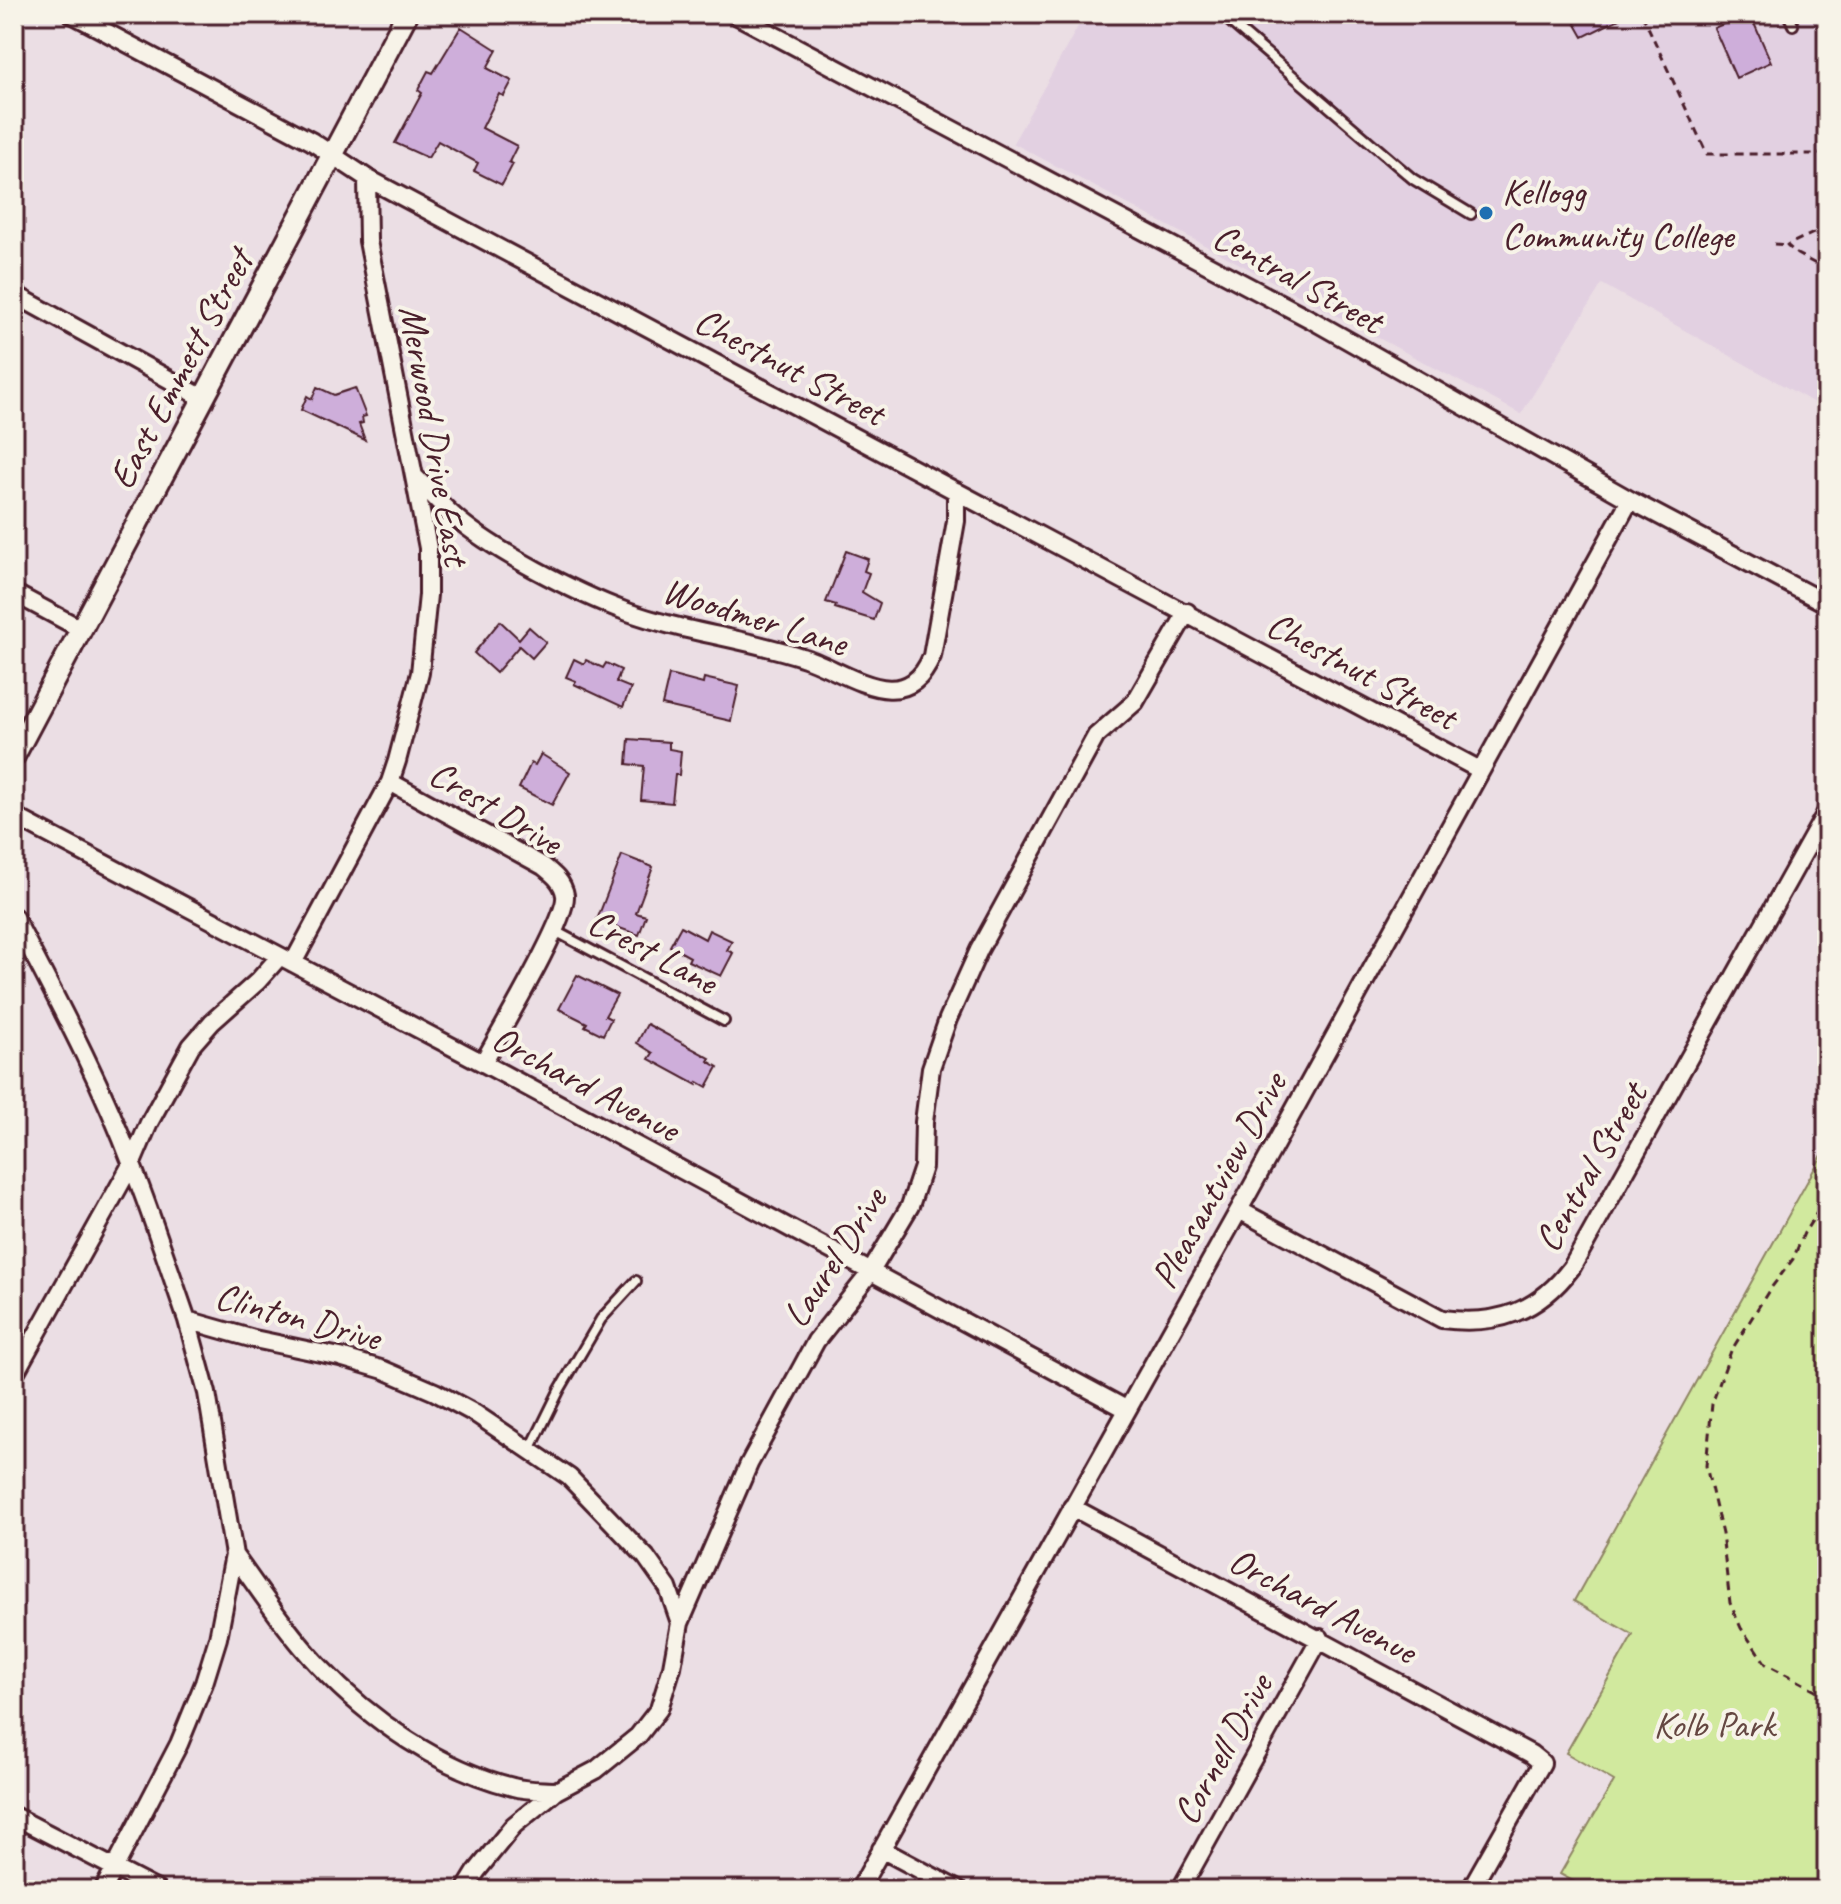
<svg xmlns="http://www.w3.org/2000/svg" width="1841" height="1904" viewBox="0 0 1841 1904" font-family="Caveat,sans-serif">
	<rect width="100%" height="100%" fill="#ebdee4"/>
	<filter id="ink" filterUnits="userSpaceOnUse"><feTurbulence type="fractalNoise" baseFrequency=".0125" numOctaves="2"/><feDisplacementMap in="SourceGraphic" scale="16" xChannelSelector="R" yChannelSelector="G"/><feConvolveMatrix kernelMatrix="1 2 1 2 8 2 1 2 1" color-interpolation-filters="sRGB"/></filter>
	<g filter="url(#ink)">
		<path fill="#e2d0e1" d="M1085 14H1827V410L1602 284 1521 414 1013 143Z"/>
		<path fill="#d1e99e" stroke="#8e8464" stroke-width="2" d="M1827 1146V1890H1589L1560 1874 1614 1781 1566 1753 1633 1635 1574 1601Z"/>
		<path fill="#ceaeda" stroke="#4a1f2b" stroke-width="2" d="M1570 14H1629L1583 37Z
			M1746 14H1750L1771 62 1736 78 1714 28Z
			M461 27 497 50 487 68 512 81 504 96 499 94 482 128 517 146 509 162 513 164 502 185 474 171 478 163 438 141 428 158 395 143 422 93 418 90 428 71 433 73Z
			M317 387 334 395 355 388 366 416 362 417 363 423 359 424 365 440 301 410 307 396 312 399Z
			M846 551 868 559 864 571 869 573 862 592 880 603 874 620 835 608 836 605 826 602Z
			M500 621 519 639 529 627 546 642 532 658 519 646 496 673 474 653Z
			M574 659 584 664 586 660 603 668 606 663 621 670 616 682 631 688 623 707 574 684 576 681 566 677Z
			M669 675 703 684 704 678 739 686 731 721 662 705Z
			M629 739 669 742V749L681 751 679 775H675L672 803 641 800 644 766 627 764Z
			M541 754 570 772 552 805 519 788 531 763 535 765Z
			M622 855 653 867 636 913 646 916 639 935 597 920Z
			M681 926 705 939 709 930 732 941 727 950 733 953 721 976 688 961 690 957 670 946Z
			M577 975 617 995 605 1016 611 1019 603 1035 585 1026 587 1023 559 1009Z
			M647 1024 710 1058 708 1061 718 1067 707 1087 698 1082 697 1085 649 1059 653 1053 637 1043Z"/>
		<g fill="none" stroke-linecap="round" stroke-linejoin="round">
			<defs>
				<path id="service" d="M1221 14 1413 179 1471 214
					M1788 14 1793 25
					M555 931 724 1021
					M530 1450 560 1389 601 1319 636 1281"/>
				<path id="minor" d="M72 14 311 141 367 178 1480 770
					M734 14 1312 320 1630 500 1827 604
					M14 294 203 398
					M416 478C429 491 441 505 455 517 494 551 576 593 625 611 682 632 744 638 802 657 845 670 905 722 932 656L956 521V491
					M14 593 81 629
					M390 782 543 866C553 874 563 882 565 895 568 919 498 1035 483 1063
					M14 816 483 1063 1126 1409
					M14 917C56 998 100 1079 132 1165 152 1216 169 1268 187 1320L254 1339 340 1357 384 1370 435 1392 476 1414 569 1477 646 1557 668 1588 680 1623
					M293 963 390 782 397 761 420 673 428 595V548L368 241 367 178
					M1239 1210 1442 1319C1498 1326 1538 1312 1572 1267L1827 811
					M14 1375 132 1163 149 1123 191 1046 212 1022 258 981 280 956
					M1072 1507 1531 1754 1542 1763 1470 1890
					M234 1555C261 1592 287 1632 319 1666 370 1720 440 1769 513 1787 527 1791 542 1790 556 1791
					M14 1816 157 1890
					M881 1849 958 1890
					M103 1890 179 1744 204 1683 218 1638 234 1555 207 1393 187 1320
					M465 1890 476 1872 514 1825 556 1791 596 1770 638 1736 659 1709 672 1667 680 1623 749 1464 816 1341 870 1273 910 1206 923 1167 924 1122 931 1068 948 1019 979 950 1096 736 1135 702 1187 612
					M859 1890 1239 1210 1630 500
					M1180 1890 1320 1638"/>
				<path id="tertiary" d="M14 756 407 14"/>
			</defs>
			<use href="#service" stroke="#4a1f2b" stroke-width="14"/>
			<use href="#minor" stroke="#4a1f2b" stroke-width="22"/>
			<use href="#tertiary" stroke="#4a1f2b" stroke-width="26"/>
			<path stroke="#4a1f2b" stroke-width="3" stroke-dasharray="8 6" stroke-linecap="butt" d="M1642 14 1707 154H1827
				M1827 227 1787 245 1797 254 1827 270
				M1774 244 1787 245
				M1827 1197 1804 1233 1793 1259 1768 1292 1731 1351 1712 1404 1706 1466 1722 1534 1730 1603 1741 1628 1766 1664 1827 1696"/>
			<use href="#service" stroke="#f7f3e8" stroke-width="8"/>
			<use href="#minor" stroke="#f7f3e8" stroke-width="16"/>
			<use href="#tertiary" stroke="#f7f3e8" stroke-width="20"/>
		</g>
	</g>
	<circle fill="#1f6fb2" stroke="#f7f3e8" stroke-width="3" cx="1486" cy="213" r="8"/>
	<g text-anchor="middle" stroke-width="8" stroke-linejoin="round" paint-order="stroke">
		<g font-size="38" fill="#4a1f2b" stroke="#f7f3e8" text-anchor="start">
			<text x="1502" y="204">Kellogg<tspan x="1502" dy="44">Community College</tspan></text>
		</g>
		<g font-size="38" fill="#4a1f2b" stroke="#f7f3e8">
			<text transform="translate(1298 278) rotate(29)" y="13">Central Street</text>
			<text transform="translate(790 366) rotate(28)" y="13">Chestnut Street</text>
			<text transform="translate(180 369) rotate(-62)" y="13">East Emmett Street</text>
			<text transform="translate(435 435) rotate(80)" y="13">Merwood Drive East</text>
			<text transform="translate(755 616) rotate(17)" y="13">Woodmer Lane</text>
			<text transform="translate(1362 670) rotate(28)" y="13">Chestnut Street</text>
			<text transform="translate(496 807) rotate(31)" y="13">Crest Drive</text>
			<text transform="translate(653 951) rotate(28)" y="13">Crest Lane</text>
			<text transform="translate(586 1083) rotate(28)" y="13">Orchard Avenue</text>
			<text transform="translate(1590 1167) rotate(-60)" y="13">Central Street</text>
			<text transform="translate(1218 1180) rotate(-61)" y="13">Pleasantview Drive</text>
			<text transform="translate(834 1257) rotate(-57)" y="13">Laurel Drive</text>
			<text transform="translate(298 1316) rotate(15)" y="13">Clinton Drive</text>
			<text transform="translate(1323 1605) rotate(28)" y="13">Orchard Avenue</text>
			<text transform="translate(1222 1749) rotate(-61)" y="13">Cornell Drive</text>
		</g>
		<g font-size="38" fill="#654742" stroke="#f7f3e8">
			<text x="1714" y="1737">Kolb Park</text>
		</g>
	</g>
	<rect width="1841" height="1904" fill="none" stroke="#f7f3e8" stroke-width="48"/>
	<rect x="24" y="24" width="1793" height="1856" fill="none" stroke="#4a1f2b" stroke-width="3" filter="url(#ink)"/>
</svg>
